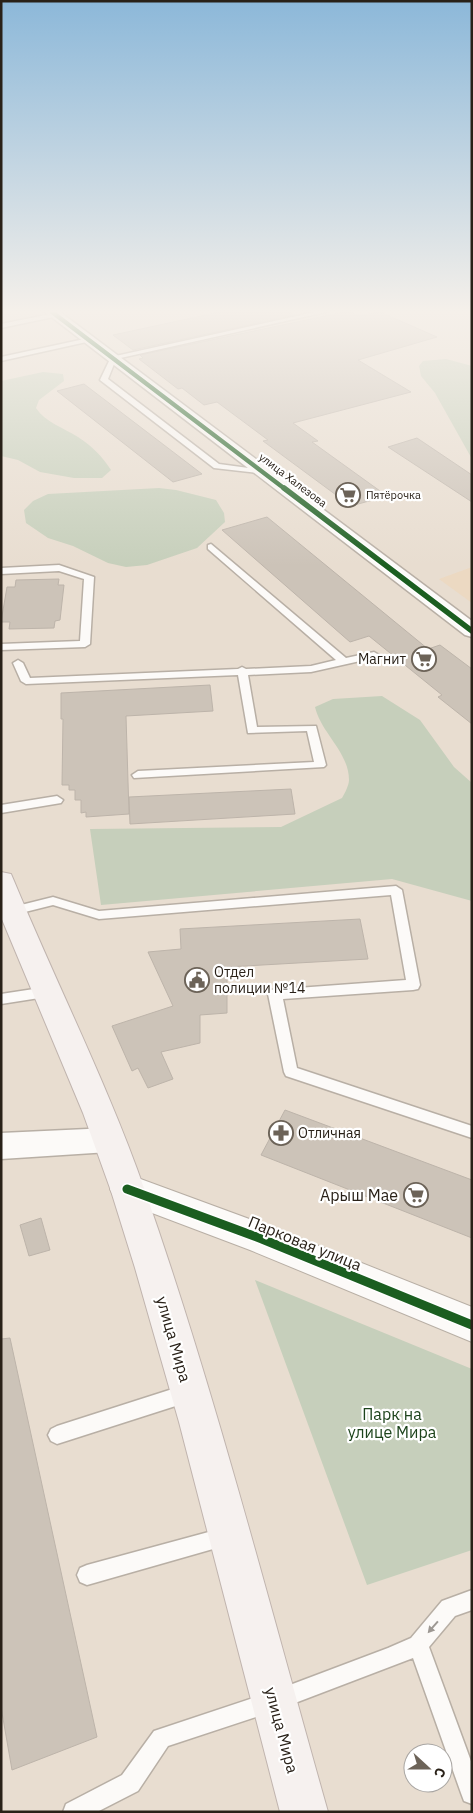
<svg xmlns="http://www.w3.org/2000/svg" width="473" height="1813" viewBox="0 0 473 1813" font-family="'IBM Plex Sans',sans-serif">
	<rect width="100%" height="100%" fill="#e8ddd0"/>
	<path fill="#ecd9c2" d="M472 567V603L439 579Z"/>
	<path fill="#c6cfbb" d="M446 359 472 366V459L435 393 421 376 419 366 423 361Z
		M43 372 63 374 64 381 39 400 36 408C45 422 64 428 78 437 92 446 102 456 111 470L102 478H74L40 472 18 460 1 456V381Z
		M159 488 176 490 216 500 224 513 225 522 197 548 147 565 126 567 108 563 73 546 48 538 26 523 24 510 33 501 48 494Z
		M382 696 420 720 454 767 472 783V901L392 879 101 905 90 829 281 827 342 798C345 793 349 785 349 780 349 752 321 733 315 707L333 699Z
		M255 1280 472 1369V1550L367 1585Z"/>
	<path fill="#ccc3b8" stroke="#bdb4aa" d="M220 312H290L295 315 133 350 113 335Z
		M344 312H351L359 316 380 312 437 337 358 360 411 392 293 423 318 441 312 442 387 496 351 506 263 441 268 440 217 402 204 405 182 388 178 389 139 359 143 358 140 355Z
		M84 384 164 445 202 474 173 482 57 391Z
		M417 438 472 475V502L388 447Z
		M267 517 428 649 440 645 472 669V724L438 697 442 695 369 636 350 642 222 530Z
		M59 579 58 585H64L60 620 55 621 54 628 9 629 10 622H1L7 587H15L16 580Z
		M210 685 213 711 126 716 129 814 86 817V812L81 813V800H75V790H69V785H62L63 719H61V693Z
		M291 789 295 814 130 824 129 797Z
		M360 919 368 959 227 967V1013L200 1015V1043L161 1052 173 1079 148 1088 138 1068 132 1071 112 1026 173 1006 148 952 181 949 180 929Z
		M285 1110 472 1180V1238L261 1155Z
		M41 1218 50 1250 29 1256 20 1225Z
		M10 1338 97 1737 12 1770 1 1707V1339Z"/>
	<g fill="none" stroke-linecap="round" stroke-linejoin="round">
		<defs>
			<path id="lane" d="M315 312H326L116 359 108 379 219 464 263 470H266V474L214 468 100 380 111 357Z
				M56 313 59 315 58 316 1 328V324Z
				M89 338 92 340 91 341 1 361V357Z
				M211 544 346 658 374 652 379 655 378 657 311 672 248 675 257 727 316 726 326 765 324 767 134 778 132 775 138 771 314 762 307 731 248 733 238 675 26 684 21 681 13 663 18 660 23 663 30 678 238 669 242 667 246 669 311 666 336 660 208 549V545Z
				M59 565 94 577 90 644 85 647 1 650V644L80 641 84 579 59 571 1 574V568Z
				M57 796 63 800 61 803 1 813V805Z
				M396 886 402 890 420 985 418 989 413 990 283 999 297 1068 472 1126V1138L286 1076 284 1072 268 994 270 990 406 980 391 895 99 919 53 905 13 915 7 911 9 908 53 897 99 911Z
				M47 987 52 988 54 992 52 996 1 1004V994Z
				M188 1384 194 1387 197 1393 194 1399 188 1402 57 1444 51 1441 48 1435 51 1429 57 1426Z
				M227 1527 234 1529 236 1536 234 1543 87 1585 80 1582 77 1575 80 1568 87 1565Z
				M472 1590V1610L455 1616 429 1647 472 1764V1804L464 1801 461 1793 413 1658 274 1711 168 1746 138 1791 97 1812H63L66 1804 122 1775 154 1731 274 1691 388 1648 411 1638 442 1601Z"/>
			<path id="street" d="M45 312H60L472 621V637L465 635Z
				M109 1128 119 1131 124 1140 119 1149 109 1152 1 1159V1133Z"/>
			<path id="secondary" d="M127 1174 274 1228 472 1307V1342L250 1250 115 1199 110 1189 115 1179Z"/>
			<path id="primary" d="M1 872 11 874 14 881C57 985 108 1085 145 1191 216 1394 269 1604 328 1812H280L179 1422 135 1268 111 1191 83 1113 1 917Z"/>
		</defs>
		<use href="#lane" stroke="#b8afa5" stroke-width="3"/>
		<use href="#street" stroke="#b8afa5" stroke-width="3"/>
		<use href="#secondary" stroke="#b8afa5" stroke-width="2"/>
		<use href="#primary" stroke="#c0b4ae" stroke-width="2"/>
		<use href="#lane" fill="#fcfaf8" fill-rule="evenodd"/>
		<use href="#street" fill="#fcfaf8" fill-rule="evenodd"/>
		<use href="#secondary" fill="#fcfaf8" fill-rule="evenodd"/>
		<use href="#primary" fill="#f6f1ef" fill-rule="evenodd"/>
		<defs>
			<path id="cycleway-far2" d="M52 312 285 489"/>
			<path id="cycleway-far1" d="M284 488 472 631"/>
			<path id="cycleway" d="M127 1189 262 1239 472 1325"/>
		</defs>
		<use href="#cycleway-far2" stroke="#fff" stroke-width="6"/>
		<use href="#cycleway-far1" stroke="#fff" stroke-width="8"/>
		<use href="#cycleway" stroke="#fff" stroke-width="12"/>
		<use href="#cycleway-far2" stroke="#1b5e20" stroke-width="4.5"/>
		<use href="#cycleway-far1" stroke="#1b5e20" stroke-width="5.5"/>
		<use href="#cycleway" stroke="#1b5e20" stroke-width="9"/>
	</g>
	<defs><path id="oneway-solid" d="M-6-.8H1V-3.2L6.5 0L1 3.2V.8H-6Z" transform="scale(1.25)"/></defs>
	<use fill="#9d9893" href="#oneway-solid" transform="translate(433 1627) rotate(131)"/>
	<linearGradient id="sky" x2="0" y2="1"><stop stop-color="#8cb8d9"/><stop offset="0.55" stop-color="#f5f0ea"/><stop offset="1" stop-color="#f5f0ea" stop-opacity="0"/></linearGradient>
	<rect width="473" height="566" fill="url(#sky)"/>
	<defs>
		<symbol id="supermarket-ring" viewBox="-11 -11 22 22"><circle r="9.5" fill="#fff" stroke="#6c6358" stroke-width="1.5"/><path d="M-6-5.5h2.5l.6 2H6L4.5 2H-2.5L-4.4-4H-6ZM-1.5 3.2a1.3 1.3 0 1 0 .1 0ZM3 3.2a1.3 1.3 0 1 0 .1 0Z" fill="#6c6358"/></symbol>
		<symbol id="civic-ring" viewBox="-11 -11 22 22"><circle r="9.5" fill="#fff" stroke="#6c6358" stroke-width="1.5"/><path d="M-.6-6.5H3V-4.5H.6V-3L4-1V1h2V6H-6V1h2V-1L-.6-3ZM-1.2 2.5V6h2.4V2.5Z" fill="#6c6358"/></symbol>
		<symbol id="pharmacy-ring" viewBox="-11 -11 22 22"><circle r="9.5" fill="#fff" stroke="#6c6358" stroke-width="1.5"/><path d="M-2-6h4v4h4v4h-4v4h-4v-4h-4v-4h4Z" fill="#6c6358"/></symbol>
	</defs>
	<g fill-rule="evenodd">
		<use href="#supermarket-ring" x="334" y="481" width="28" height="28"/>
		<use href="#supermarket-ring" x="410" y="645" width="28" height="28"/>
		<use href="#civic-ring" x="183" y="966" width="28" height="28"/>
		<use href="#pharmacy-ring" x="267" y="1119" width="28" height="28"/>
		<use href="#supermarket-ring" x="402" y="1181" width="28" height="28"/>
	</g>
	<g text-anchor="middle" stroke-width="4.5" stroke-linejoin="round" paint-order="stroke">
		<g font-size="11" fill="#292118" stroke="#fff">
			<text transform="translate(293 480) rotate(37)" y="4">улица Халезова</text>
		</g>
		<g font-size="11" fill="#292118" stroke="#fff" text-anchor="start">
			<text x="366" y="499">Пятёрочка</text>
		</g>
		<g font-size="14" fill="#292118" stroke="#fff" text-anchor="start">
			<text x="406" y="664" text-anchor="end">Магнит</text>
			<text x="214" y="977">Отдел<tspan x="214" dy="16">полиции №14</tspan></text>
			<text x="298" y="1138">Отличная</text>
		</g>
		<g font-size="16" fill="#292118" stroke="#fff" text-anchor="end">
			<text x="398" y="1201">Арыш Мае</text>
		</g>
		<g font-size="16" fill="#292118" stroke="#fff">
			<text transform="translate(305 1243) rotate(22)" y="6">Парковая улица</text>
			<text transform="translate(174 1339) rotate(74)" y="6">улица Мира</text>
			<text transform="translate(282 1730) rotate(75)" y="6">улица Мира</text>
		</g>
		<g font-size="16" fill="#1c431b" stroke="#fff">
			<text x="392" y="1420">Парк на<tspan x="392" dy="18">улице Мира</tspan></text>
		</g>
	</g>
	<rect width="473" height="1813" fill="none" stroke="#292118" stroke-width="5"/>
	<g transform="translate(428 1768) rotate(111)"><circle r="24" fill="#ffffff" stroke="#a9a6a3"/>
	<path d="M0-4L9 19L0 12L-9 19Z" fill="#6c6358"/>
	<text y="-8" font-size="14" font-weight="bold" text-anchor="middle" fill="#292118">С</text>
	</g>
</svg>
